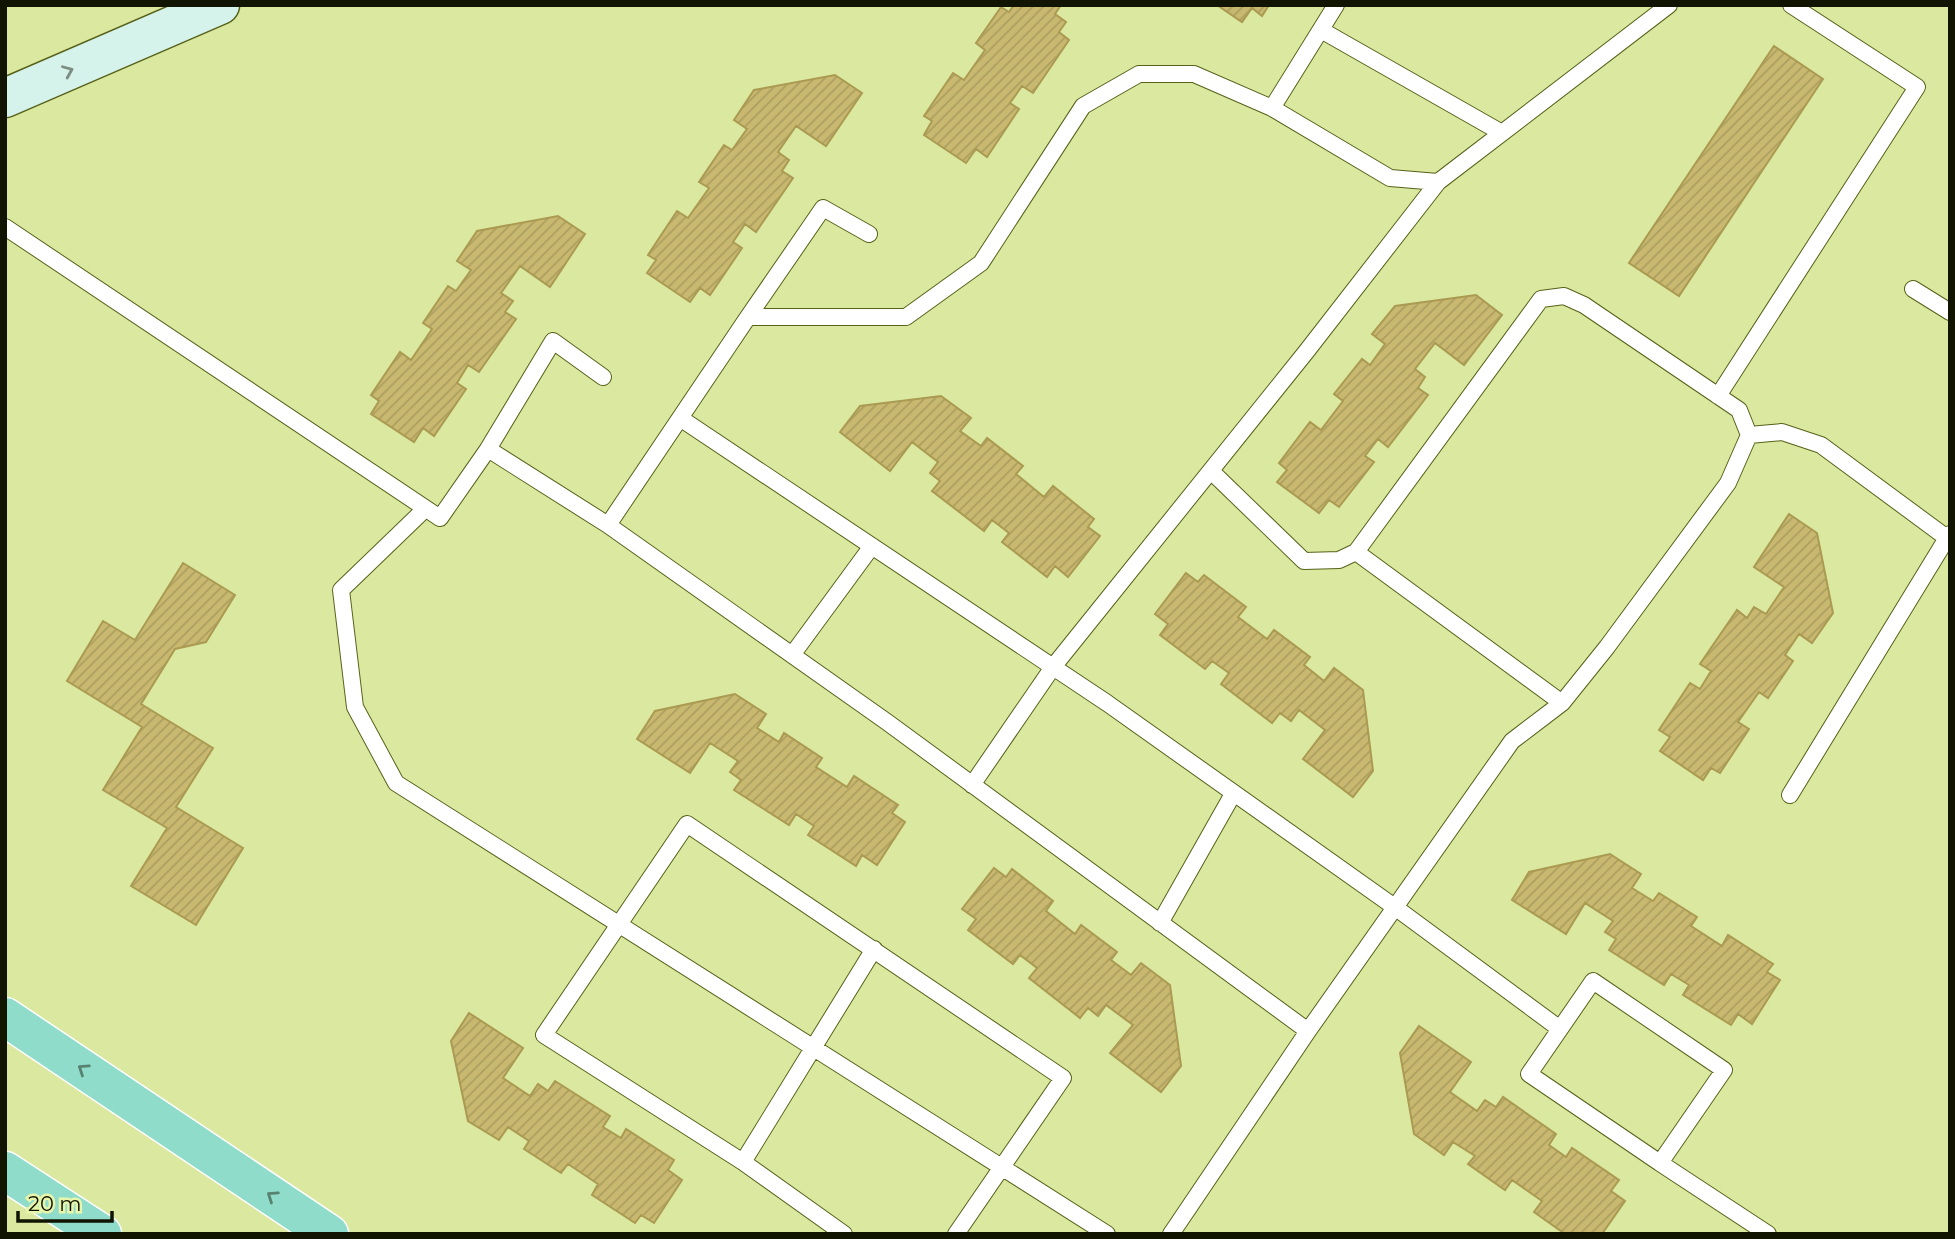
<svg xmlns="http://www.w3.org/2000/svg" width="1955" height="1239" viewBox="0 0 1955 1239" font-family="Montserrat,sans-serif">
	<defs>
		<pattern id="building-hatch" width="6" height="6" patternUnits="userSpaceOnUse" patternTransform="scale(1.75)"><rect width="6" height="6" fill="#c9b970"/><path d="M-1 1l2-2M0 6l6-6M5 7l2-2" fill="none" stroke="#ac9e5f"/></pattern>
	</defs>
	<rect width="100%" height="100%" fill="#dbe8a0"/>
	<path fill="url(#building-hatch)" stroke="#aa9a52" stroke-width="2" d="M1014 5H1061L1055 14 1066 22 1059 32 1069 40 1033 93 1022 86 1010 103 1019 109 987 157 976 149 966 163 924 135 932 121 924 116 953 73 964 80 985 50 976 43 1001 7 1009 12Z
		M1217 5H1269L1262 16 1252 8 1242 22Z
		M1774 46 1823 79 1679 296 1629 263Z
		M835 75 862 93 826 146 796 126 778 152 789 160 782 171 793 178 756 232 745 224 733 242 742 248 710 295 700 288 690 302 647 273 656 260 648 255 677 211 688 218 709 188 699 182 724 145 732 150 747 129 734 120 754 90Z
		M558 216 585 234 550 287 520 266 501 293 513 301 505 312 516 319 479 372 468 365 457 383 466 389 434 436 423 428 414 442 371 414 379 401 371 395 400 352 411 360 432 329 423 323 448 286 456 291 471 270 457 261 477 231Z
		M1476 295 1502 315 1464 365 1435 343 1415 369 1425 377 1418 388 1428 395 1388 447 1378 439 1365 456 1374 462 1339 507 1329 500 1319 513 1277 482 1287 470 1279 463 1310 422 1321 430 1343 401 1334 394 1362 359 1370 365 1385 344 1372 334 1395 306Z
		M941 396 971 418 960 431 981 446 987 438 1023 466 1016 474 1044 497 1053 486 1094 519 1088 527 1100 536 1068 577 1055 566 1047 577 1002 542 1009 533 992 520 984 531 932 491 940 481 930 473 938 462 912 442 890 471 840 432 860 406Z
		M1789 514 1817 533 1833 613 1812 643 1799 634 1785 655 1793 661 1768 698 1759 692 1738 722 1749 729 1720 773 1711 768 1703 780 1660 751 1670 737 1659 730 1690 683 1700 689 1711 671 1700 664 1737 610 1747 618 1754 607 1766 614 1784 587 1754 567Z
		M183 563 235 595 206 642 175 649 141 704 213 748 176 807 243 848 196 925 131 886 167 828 103 790 142 727 67 681 103 621 135 640Z
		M1186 573 1198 582 1204 575 1246 607 1238 617 1267 639 1274 630 1310 657 1304 665 1324 681 1334 668 1363 690 1373 771 1353 797 1303 759 1325 730 1299 710 1291 721 1280 713 1272 723 1221 684 1229 673 1212 661 1205 669 1160 635 1168 624 1155 614Z
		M735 694 766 714 757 728 779 742 784 733 822 758 816 767 847 787 854 776 898 805 892 813 905 822 877 865 862 855 856 866 808 835 814 826 796 814 789 825 734 790 741 780 730 772 738 761 710 743 690 773 637 739 655 711Z
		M1610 854 1641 874 1632 888 1653 901 1659 893 1697 917 1691 926 1722 946 1728 935 1773 964 1767 972 1780 980 1752 1024 1738 1014 1731 1025 1683 995 1689 985 1671 974 1664 985 1609 950 1616 939 1605 932 1613 921 1585 903 1566 934 1512 900 1529 872Z
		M994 868 1006 877 1012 869 1053 901 1046 911 1075 934 1081 925 1117 952 1111 960 1131 975 1141 963 1170 985 1181 1066 1161 1092 1110 1053 1133 1025 1106 1005 1098 1016 1088 1008 1080 1018 1029 978 1037 968 1020 955 1013 964 968 930 976 919 962 909Z
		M469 1013 523 1048 503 1078 530 1096 538 1084 548 1091 555 1081 610 1116 603 1127 621 1138 626 1129 674 1160 668 1170 682 1180 654 1223 641 1215 635 1223 592 1195 598 1184 568 1164 561 1173 524 1149 529 1141 508 1127 499 1140 468 1121 451 1041Z
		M1419 1026 1471 1062 1450 1092 1477 1111 1485 1100 1496 1107 1503 1097 1556 1134 1549 1145 1566 1157 1572 1148 1619 1180 1611 1191 1625 1201 1602 1234H1565L1534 1212 1542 1201 1512 1180 1505 1190 1468 1164 1475 1156 1453 1142 1444 1155 1414 1134 1400 1053Z"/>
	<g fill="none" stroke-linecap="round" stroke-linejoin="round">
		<defs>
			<path id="service" d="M1336 5 1272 108 1390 178 1438 182 1669 5
				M1321 30 1502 133
				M5 227 440 518 488 449
				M1913 289 1950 312
				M748 317 823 208 869 234
				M603 377 553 341 488 449 608 525 748 317H906L981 263 1083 106 1139 74H1194L1272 108
				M1718 396 1917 87 1791 5
				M680 418 1107 703 1396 908 1560 1029
				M1749 435 1782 432 1821 445 1947 538 1950 534
				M425 509 341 590 355 707 396 783 1107 1234
				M608 525 887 722 1308 1031
				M1356 552 1562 703
				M792 655 872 546
				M972 785 1053 667 1306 352 1438 182
				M1790 795 1947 538
				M1160 923 1233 794
				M1593 981 1724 1070 1660 1163 1529 1074Z
				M743 1162 874 949
				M1660 1163 1768 1234
				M844 1234 743 1162 544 1035 687 824 1063 1078 956 1234
				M1171 1234 1308 1031 1512 741 1562 703 1607 647 1728 483 1749 435 1739 410 1584 305 1564 296 1541 299 1356 552 1339 560 1304 561 1211 471"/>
			<path id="secondary" d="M5 98 220 5"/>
			<path id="trunk" d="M5 1017 329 1234
				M5 1171 102 1234"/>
		</defs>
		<use href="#service" stroke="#576119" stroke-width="18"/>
		<use href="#secondary" stroke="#576119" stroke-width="41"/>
		<use href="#trunk" stroke="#fff" stroke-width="41"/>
		<use href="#service" stroke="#fff" stroke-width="16"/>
		<use href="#secondary" stroke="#d5f2eb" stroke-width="38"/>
		<use href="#trunk" stroke="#8fdcca" stroke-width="38"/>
	</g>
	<defs><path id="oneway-chevron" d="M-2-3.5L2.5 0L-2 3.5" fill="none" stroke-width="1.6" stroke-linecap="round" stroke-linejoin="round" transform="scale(1.75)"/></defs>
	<use stroke="#7c8e81" href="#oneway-chevron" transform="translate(68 71) rotate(-23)"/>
	<g stroke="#56826f">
		<use href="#oneway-chevron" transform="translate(83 1069) rotate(-146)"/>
		<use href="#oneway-chevron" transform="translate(272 1196) rotate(-146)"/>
	</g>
	<rect width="1955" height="1239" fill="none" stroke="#101400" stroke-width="14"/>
	<path d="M18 1211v10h94v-10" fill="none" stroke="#101400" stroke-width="3.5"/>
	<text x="28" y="1211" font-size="21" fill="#101400" stroke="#e8f6ac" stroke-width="5" paint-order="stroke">20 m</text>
</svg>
